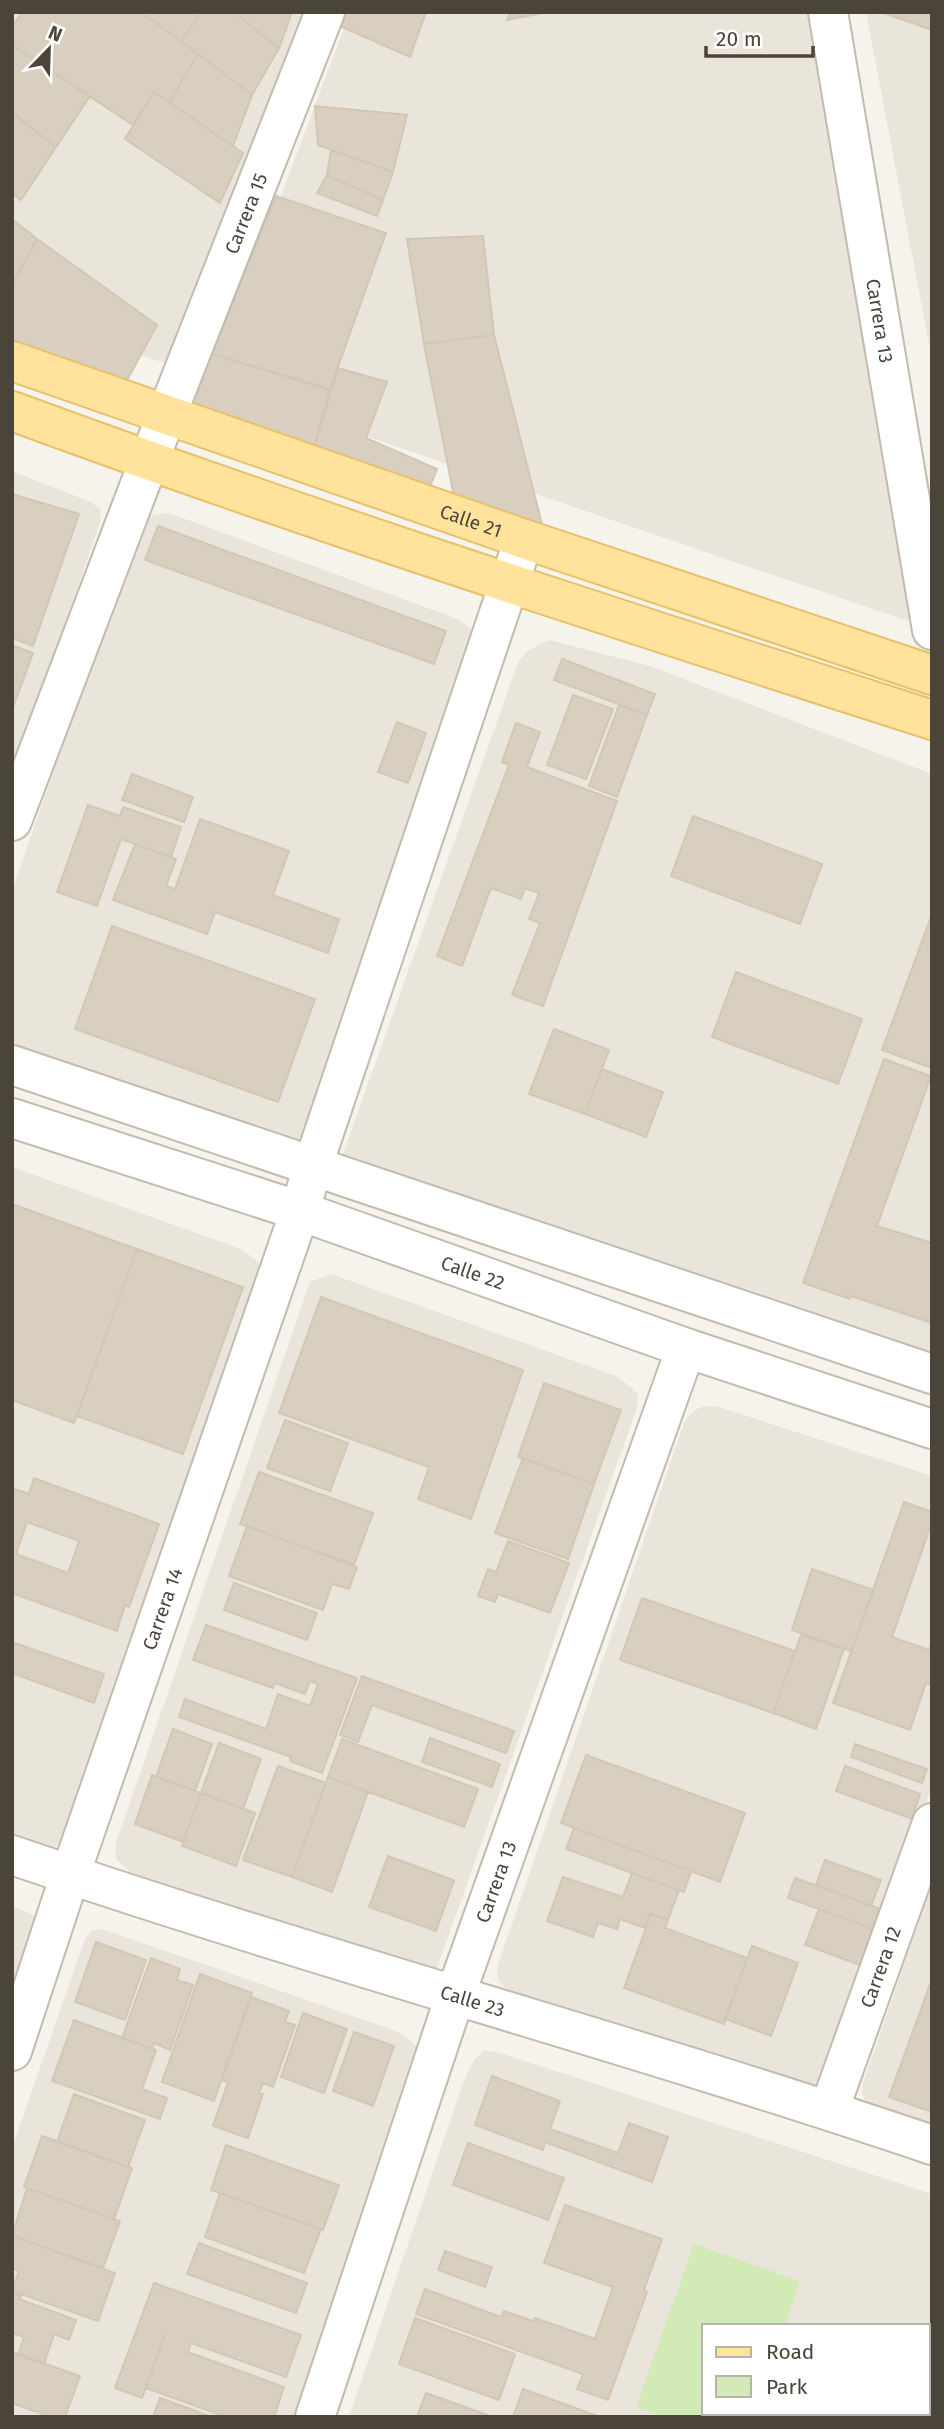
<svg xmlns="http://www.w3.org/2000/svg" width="944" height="2429" viewBox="0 0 944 2429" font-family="'Fira Sans',sans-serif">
	<rect width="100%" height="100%" fill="#f6f3ec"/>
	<path fill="#eae5da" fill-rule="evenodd" d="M12 12H321L168 364 12 314Z
		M350 12H829L920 622 908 621 351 431 227 393 213 377Z
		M866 12H932V360Z
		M12 471 91 502 101 510 100 522 12 781Z
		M169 513 455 618 477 632 306 1132 285 1150 12 1057V891L137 530 143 517Z
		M549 640 650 666 932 774V1381L338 1168 519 660 529 650Z
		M12 1167 241 1249 255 1259 262 1268V1281L61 1841 49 1853 12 1841Z
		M331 1274 616 1376 631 1387 638 1395 637 1408 437 1968 425 1980 138 1879 117 1860 115 1852 116 1843 310 1282Z
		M704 1406 719 1407 932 1476V1786L833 2075 819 2085 803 2090 521 2000 499 1982 497 1974 498 1965 684 1423 695 1410Z
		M932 1884V2130L867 2107 862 2094 863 2083Z
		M12 1905 36 1917 12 2011Z
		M102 1929 385 2027 404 2035 416 2046 418 2057 297 2417H12V2148L85 1939 92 1930Z
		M484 2050 500 2053 932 2194V2417H349L463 2083 474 2060ZM704 2326H928V2413H704Z"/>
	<path fill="#d2eab5" d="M694 2244 800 2281 785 2326H704V2413H754L753 2417H664L636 2407Z"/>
	<path fill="#d8cfc1" stroke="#d3c7b4" stroke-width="2" fill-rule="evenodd" d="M23 12H141L198 54 169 102 154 92 133 125 12 45V26Z
		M141 12H201L181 41Z
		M201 12H233L279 48 252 95 181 41Z
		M233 12H292L279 48Z
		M340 12H426L410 57 335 24Z
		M510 12H548L507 20Z
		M881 12H932V30Z
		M12 45 90 96 56 147 12 113Z
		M198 54 252 95 233 146 169 102Z
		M154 92 243 153 220 203 125 139Z
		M315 106 407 115 393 172 318 145Z
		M12 112 56 147 21 200 12 193Z
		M331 150 393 172 383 200 327 175Z
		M327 175 383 200 377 216 317 193Z
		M276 196 386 233 330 389 212 354Z
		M12 219 37 239 12 284Z
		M483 236 494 335 424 344 407 239Z
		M37 239 157 325 119 395 12 354V285Z
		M494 335 543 528 457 512 424 344Z
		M212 354 330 390 311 457 183 411Z
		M338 368 387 382 366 438 437 469 426 497 311 457Z
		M12 494 79 514 33 646 12 638Z
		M158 526 446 631 434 664 145 560Z
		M12 645 33 653 12 710Z
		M562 659 655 694 647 715 554 680Z
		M573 695 613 709 586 779 547 765Z
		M619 705 647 715 617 797 589 786Z
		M397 722 426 733 408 783 378 772Z
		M516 723 540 732 527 767 617 801 543 1006 512 995 540 923 529 919 539 893 525 888 521 899 491 888 462 966 437 956 509 765 502 762Z
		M132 774 193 797 184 822 122 800Z
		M88 805 120 816 123 807 181 827 171 857 121 839 97 906 57 892Z
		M693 816 822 864 800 924 671 876Z
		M200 819 289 851 273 895 339 919 328 953 215 912 207 934 113 900 135 844 176 859 166 886 175 889Z
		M932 914V1068L882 1050Z
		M112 926 315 999 278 1102 75 1029Z
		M736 972 862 1019 838 1084 712 1037Z
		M554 1029 609 1050 585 1114 529 1094Z
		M884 1059 931 1076 877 1226 932 1243V1323L851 1296 850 1299 803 1283Z
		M602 1069 663 1092 646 1137 585 1114Z
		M12 1204 137 1249 74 1423 12 1400Z
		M137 1249 243 1287 183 1454 77 1416Z
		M321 1297 523 1370 471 1519 418 1499 429 1467 279 1413Z
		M544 1383 621 1410 594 1484 518 1457Z
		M285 1420 348 1443 330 1491 267 1468Z
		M523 1458 594 1484 568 1559 495 1533Z
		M259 1472 373 1513 354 1565 240 1524Z
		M34 1478 159 1524 129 1607 125 1605 117 1631 12 1593V1488L29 1494ZM27 1522 79 1541 68 1573 16 1554Z
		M904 1502 932 1512V1522L892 1637 929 1650 932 1643V1685L926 1683 910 1730 833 1703Z
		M247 1526 357 1567 349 1589 332 1584 323 1610 229 1576Z
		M508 1541 569 1563 550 1613 498 1594 495 1602 478 1596 488 1569 496 1572Z
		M812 1569 874 1590 851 1651 792 1630Z
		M234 1583 317 1613 307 1640 224 1610Z
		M642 1598 795 1651 773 1713 620 1660Z
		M206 1625 357 1678 322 1773 290 1761 291 1757 179 1717 185 1699 266 1729 278 1694 310 1706 318 1684 310 1681 305 1694 275 1683 273 1688 193 1660Z
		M801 1635 844 1649 816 1729 773 1713Z
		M12 1642 104 1674 94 1703 12 1673Z
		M362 1676 514 1731 506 1753 372 1705 358 1742 340 1735Z
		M173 1729 212 1744 195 1791 156 1777Z
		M430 1738 500 1764 492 1787 422 1762Z
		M342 1739 478 1789 464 1827 328 1777Z
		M219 1743 261 1759 243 1809 201 1793Z
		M855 1744 927 1769 922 1783 851 1757Z
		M586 1755 745 1813 720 1882 561 1823Z
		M278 1766 326 1783 292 1877 243 1860Z
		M845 1766 920 1794 912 1819 836 1791Z
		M152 1775 201 1793 183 1842 135 1824Z
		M328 1777 368 1792 332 1892 292 1877Z
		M201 1793 255 1813 236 1866 182 1846Z
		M574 1828 691 1871 684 1892 566 1849Z
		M388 1856 454 1880 436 1931 369 1907Z
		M825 1860 881 1880 871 1906 816 1885Z
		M632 1873 679 1890 668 1920 650 1913 645 1928 620 1919 617 1929 598 1923 593 1937 547 1921 563 1877 623 1897Z
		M795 1878 881 1909 874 1929 788 1898Z
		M819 1909 874 1929 860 1965 805 1945Z
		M651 1914 668 1920 665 1928 747 1958 724 2024 624 1988Z
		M96 1942 146 1960 125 2020 75 2002Z
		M752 1946 798 1963 771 2036 725 2019Z
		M151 1958 180 1969 177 1980 193 1985 170 2050 154 2043 152 2049 122 2038Z
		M200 1974 252 1993 214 2101 162 2082Z
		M932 1979V2112L889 2097Z
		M251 1997 289 2011 285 2022 295 2025 273 2087 263 2083 259 2093 263 2094 248 2138 213 2126 228 2082 222 2080Z
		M303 2013 347 2029 324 2093 281 2077Z
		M74 2020 156 2050 142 2089 167 2098 160 2119 52 2081Z
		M354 2032 394 2046 373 2106 333 2091Z
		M492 2076 560 2101 550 2129 618 2153 629 2123 668 2137 652 2182 545 2142 543 2150 475 2125Z
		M74 2094 145 2120 128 2167 57 2142Z
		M42 2136 132 2168 114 2219 24 2187Z
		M468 2143 564 2178 548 2220 453 2185Z
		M226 2145 339 2185 323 2230 211 2190Z
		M27 2188 120 2221 103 2268 12 2236Z
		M220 2193 321 2229 304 2273 205 2237Z
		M565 2205 662 2239 644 2290 647 2292 608 2400 577 2389 583 2374 416 2314 425 2289 501 2317 504 2311 533 2321 535 2318 595 2339 613 2287 544 2263Z
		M13 2236 115 2273 98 2321 12 2291 19 2271 12 2268Z
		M199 2243 307 2283 296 2313 187 2274Z
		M445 2251 492 2267 485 2287 438 2270Z
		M154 2283 301 2335 286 2377 191 2343 188 2352 284 2387 274 2417H226L146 2388 165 2334 142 2398 115 2388Z
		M12 2293 21 2296 19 2299 76 2320 69 2340 54 2334 44 2364 18 2355 24 2337 12 2333Z
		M415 2318 515 2354 499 2400 399 2364Z
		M12 2352 80 2376 65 2417H51L12 2403Z
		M523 2389 600 2417H513Z
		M426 2393 493 2417H417Z
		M160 2398 212 2417H153Z"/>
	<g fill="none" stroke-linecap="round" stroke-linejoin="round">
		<defs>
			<g id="minor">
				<path id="s1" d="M828 12 932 630"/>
				<path id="s2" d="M12 821 166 416 325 12"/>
				<path d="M12 1065 932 1374"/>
				<path id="s3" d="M12 1118 300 1211 686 1348 932 1429"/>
				<path id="s4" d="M12 1855C316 1959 627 2042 932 2145"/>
				<path id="s5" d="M12 2051 70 1875 300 1211 313 1165 524 539"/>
				<path id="s6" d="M829 2110 932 1823"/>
				<path id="s7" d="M315 2417 455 1996 686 1348"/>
			</g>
			<g id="major">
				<path id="s8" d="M12 361 524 539 932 675"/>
				<path d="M12 411C316 523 624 621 932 720"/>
			</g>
		</defs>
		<use href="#minor" stroke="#c2bbae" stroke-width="42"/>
		<use href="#major" stroke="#e6c16a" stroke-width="42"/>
		<use href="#minor" stroke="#fff" stroke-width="38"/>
		<use href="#major" stroke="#ffe39c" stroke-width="38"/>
	</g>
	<g text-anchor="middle" stroke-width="6" stroke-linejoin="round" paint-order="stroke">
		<g font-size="19" fill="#4b4439" stroke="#fff">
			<text dy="7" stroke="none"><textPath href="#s2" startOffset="651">Carrera 15</textPath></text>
			<text dy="7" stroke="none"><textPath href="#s1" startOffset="313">Carrera 13</textPath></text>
			<text dy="7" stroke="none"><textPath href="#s8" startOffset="486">Calle 21</textPath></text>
			<text dy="7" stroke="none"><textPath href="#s3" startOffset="486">Calle 22</textPath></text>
			<text dy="7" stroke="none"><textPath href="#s5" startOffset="467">Carrera 14</textPath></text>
			<text dy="7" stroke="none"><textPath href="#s7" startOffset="565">Carrera 13</textPath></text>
			<text dy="7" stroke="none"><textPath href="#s6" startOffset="152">Carrera 12</textPath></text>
			<text dy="7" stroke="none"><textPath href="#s4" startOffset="483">Calle 23</textPath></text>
		</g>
	</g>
	<rect width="944" height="2429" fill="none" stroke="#4b4439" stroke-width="28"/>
	<rect x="702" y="2324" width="228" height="91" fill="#ffffff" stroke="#b7b4b0" stroke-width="2"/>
	<rect x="716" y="2347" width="35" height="10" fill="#ffe39c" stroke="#b7b4b0" stroke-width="2"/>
	<text x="766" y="2359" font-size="21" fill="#4b4439">Road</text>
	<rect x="716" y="2376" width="35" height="21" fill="#d2eab5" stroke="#b7b4b0" stroke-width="2"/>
	<text x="766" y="2394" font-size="21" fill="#4b4439">Park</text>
	<g transform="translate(49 49) rotate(23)" stroke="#ffffff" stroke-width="5" paint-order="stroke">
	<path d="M0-5L12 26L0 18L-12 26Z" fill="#4b4439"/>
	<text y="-10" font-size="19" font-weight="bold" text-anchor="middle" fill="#4b4439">N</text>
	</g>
	<path d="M706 46v10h107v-10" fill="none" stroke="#4b4439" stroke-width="3.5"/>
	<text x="716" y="46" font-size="21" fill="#4b4439" stroke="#ffffff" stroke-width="5" paint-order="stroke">20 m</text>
</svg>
